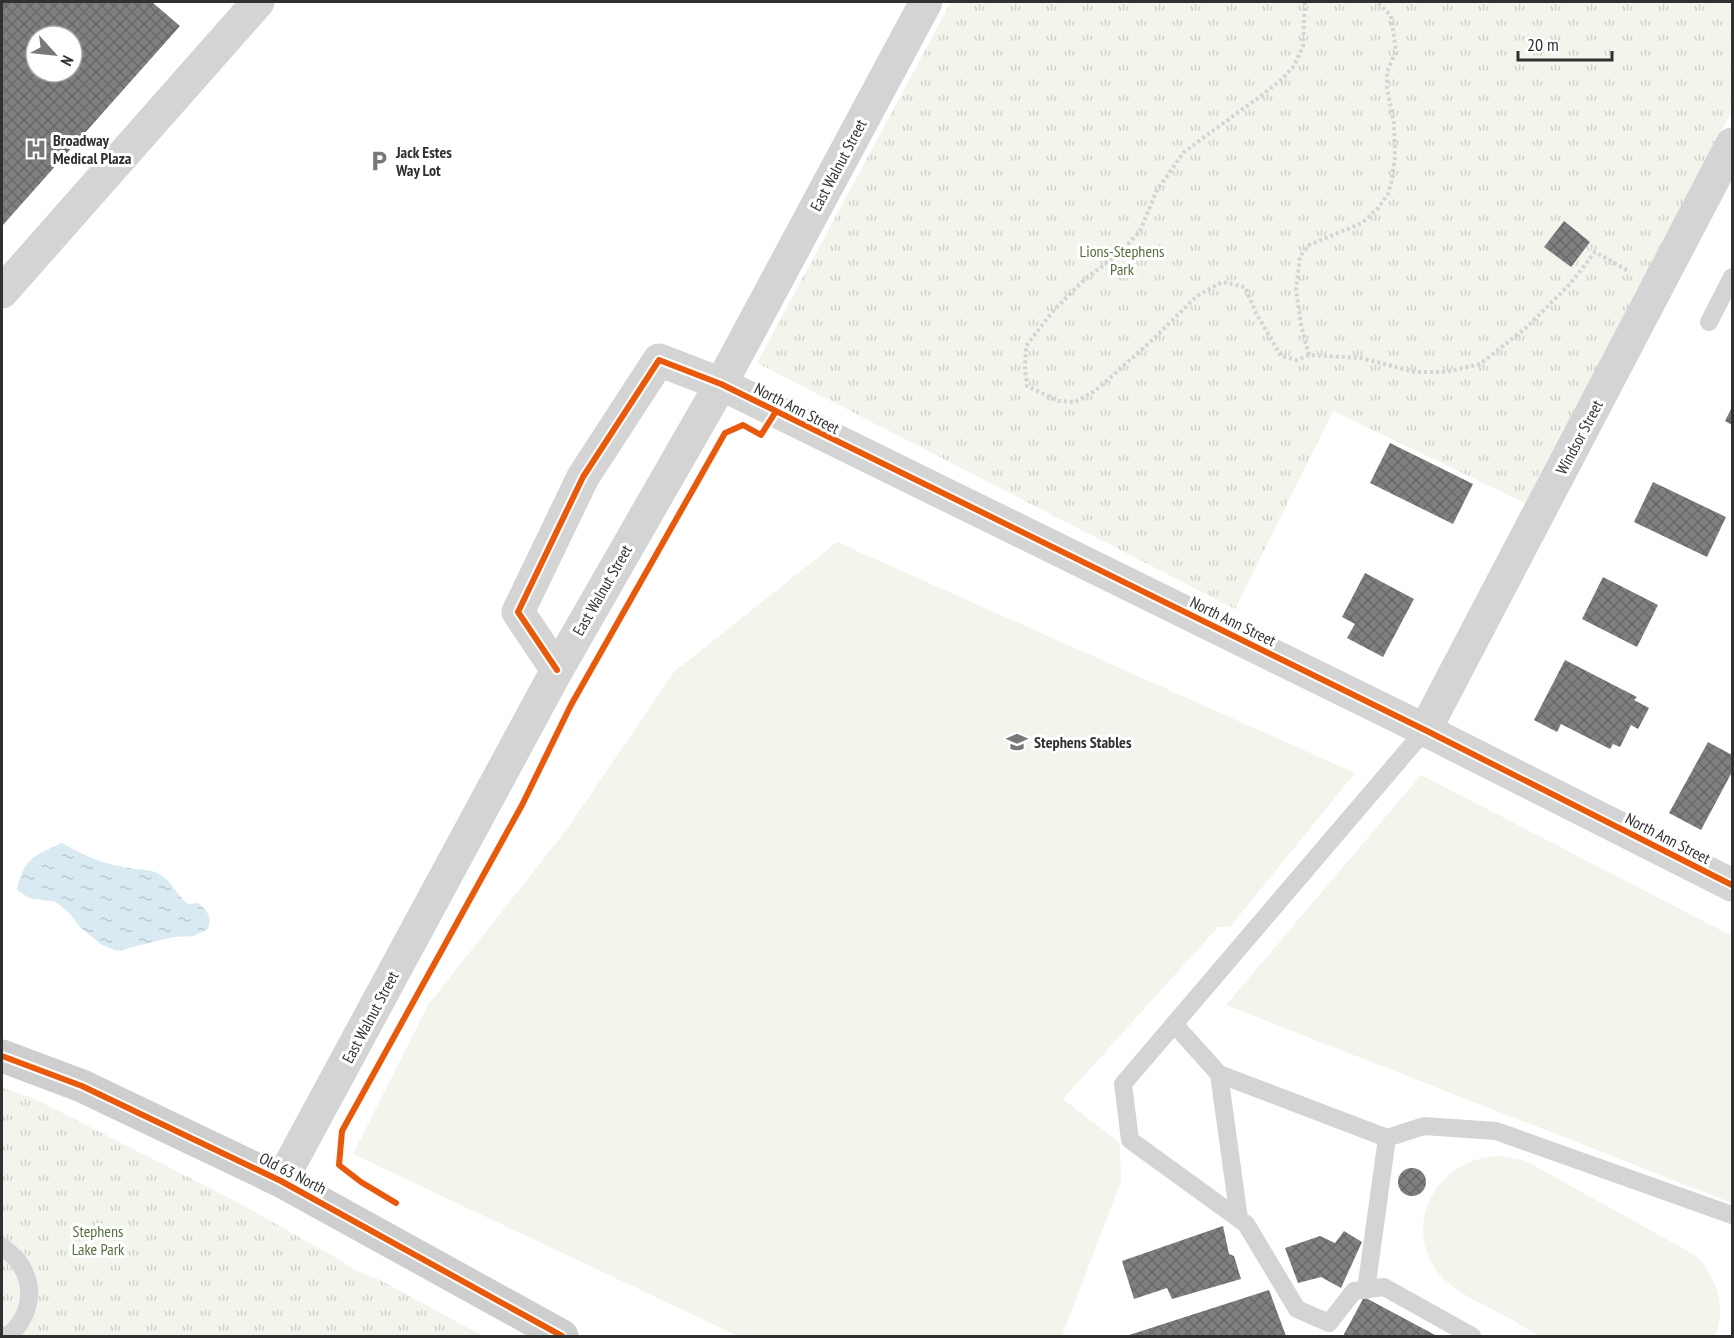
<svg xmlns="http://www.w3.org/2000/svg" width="1734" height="1338" viewBox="0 0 1734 1338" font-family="'PT Sans Narrow',sans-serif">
	<defs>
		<pattern id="grass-tufts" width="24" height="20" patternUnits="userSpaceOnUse" patternTransform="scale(1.5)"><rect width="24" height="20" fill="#f2f5ec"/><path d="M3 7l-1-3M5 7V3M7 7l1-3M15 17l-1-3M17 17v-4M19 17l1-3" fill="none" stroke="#d0d2cb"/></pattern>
		<pattern id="water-ripples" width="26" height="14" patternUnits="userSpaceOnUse" patternTransform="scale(1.5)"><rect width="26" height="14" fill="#d9eaf3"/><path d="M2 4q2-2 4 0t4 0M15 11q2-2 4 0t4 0" fill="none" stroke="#bbc9d1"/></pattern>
		<pattern id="building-cross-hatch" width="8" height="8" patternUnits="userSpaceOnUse" patternTransform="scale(1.5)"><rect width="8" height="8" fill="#7f7f7f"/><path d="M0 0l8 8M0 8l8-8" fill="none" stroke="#686868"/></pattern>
	</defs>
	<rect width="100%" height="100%" fill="#fff"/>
	<path fill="url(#grass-tufts)" d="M951 2H1732V111L1525 503 1333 411 1235 609 757 363Z
		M2 1088 33 1098 239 1203 345 1263 354 1270 380 1280 483 1336H2Z"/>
	<path fill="#f2f5ec" d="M837 542 1355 773 1230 927H1218L1063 1099 1120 1143 1121 1181 1062 1336H738L353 1154 428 1005 567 829 674 672Z
		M1421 775 1732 936V1203L1226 1005Z
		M1498 1156 1522 1160 1533 1165 1695 1255C1717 1277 1727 1307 1715 1336 1672 1337 1630 1336 1587 1336 1575 1336 1552 1338 1541 1336 1530 1332 1519 1324 1509 1318 1484 1304 1450 1292 1434 1267 1403 1216 1442 1158 1498 1156Z"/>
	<path fill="url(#water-ripples)" d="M62 843C81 854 100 863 123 867 133 869 145 869 155 872 171 878 176 895 188 904L198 903C207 911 213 917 208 929L194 936 174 937 117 951 102 945 81 928 69 913 56 902 29 898 17 890C23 859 35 855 62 843Z"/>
	<path fill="url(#building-cross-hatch)" fill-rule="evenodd" d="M2 2H152L180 26 2 226ZM36 36H72V72H36Z
		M1564 221 1590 242 1571 267 1544 247Z
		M1732 407V425L1725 421Z
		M1390 443 1473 484 1453 524 1370 483Z
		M1653 482 1726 517 1707 557 1634 522Z
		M1365 573 1414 599 1383 657 1347 638 1355 624 1342 617Z
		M1603 577 1658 605 1637 647 1582 619Z
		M1565 660 1637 697 1634 700 1649 708 1638 729 1631 725 1620 747 1613 744 1610 749 1561 724 1557 732 1534 720Z
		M1708 742 1732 755V772L1701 830 1669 813Z
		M1398 1182a14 14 0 1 1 28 0a14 14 0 1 1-28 0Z
		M1223 1226 1229 1254 1234 1256 1241 1279 1172 1299 1167 1288 1134 1299 1122 1261Z
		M1344 1231 1362 1242 1341 1288 1321 1277 1298 1283 1285 1248 1320 1236 1335 1243Z
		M1269 1290 1286 1336H1126Z
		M1364 1297 1437 1336H1343Z"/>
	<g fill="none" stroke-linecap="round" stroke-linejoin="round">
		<path stroke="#d4d4d4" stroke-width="4" stroke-dasharray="3 3" stroke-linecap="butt" d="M1305 2 1303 46 1294 66 1283 78 1262 95 1184 152 1157 190 1140 231 1120 253 1085 279 1054 310 1026 346 1025 368 1027 386 1058 401 1075 402 1095 391 1148 344 1197 296 1222 282 1245 287 1256 313 1281 356 1297 360 1309 355 1361 358 1415 372H1446L1480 364 1527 327 1570 284 1595 252 1630 272
			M1309 355 1301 325 1296 290 1300 256 1309 245 1362 223 1378 208 1388 194 1392 180 1395 157 1394 123 1387 88V72L1396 51 1391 16 1377 2"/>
		<path stroke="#d4d4d4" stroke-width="18" d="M1709 322 1732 277
			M1425 730 1123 1084 1130 1140 1246 1224 1297 1309 1329 1323 1354 1291 1384 1287 1472 1336
			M1174 1024 1219 1074 1239 1219
			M1219 1074 1387 1138 1366 1290
			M1387 1138 1424 1126 1496 1131 1732 1215
			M2 1247C36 1269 38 1310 8 1336"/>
		<path stroke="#d4d4d4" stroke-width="33" d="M2 292 258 2
			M557 670 518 612 583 477 659 360 721 384 1425 730 1732 885
			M1425 730 1732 144
			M281 1181 557 670 721 384 926 2"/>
		<path stroke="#cecece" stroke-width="33" d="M2 1056 82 1086 281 1181 562 1336"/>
		<defs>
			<path id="cycleway" d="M557 670 518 612 583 477 659 360 721 384 1425 730 1732 885
				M2 1056 82 1086 281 1181 562 1336
				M396 1203 361 1182 339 1165 342 1131 522 805 571 705 725 433 743 425 761 435 775 413"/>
		</defs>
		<use href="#cycleway" stroke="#fff" stroke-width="10"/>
		<use href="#cycleway" stroke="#e8590c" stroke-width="6"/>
	</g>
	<defs>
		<symbol id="hospital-bare" viewBox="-9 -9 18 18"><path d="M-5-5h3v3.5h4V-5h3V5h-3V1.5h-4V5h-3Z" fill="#787878" stroke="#fff" stroke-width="2.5" paint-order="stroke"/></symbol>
		<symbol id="parking-bare" viewBox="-9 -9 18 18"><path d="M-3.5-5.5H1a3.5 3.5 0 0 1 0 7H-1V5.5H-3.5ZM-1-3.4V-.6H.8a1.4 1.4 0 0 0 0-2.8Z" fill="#787878" stroke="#fff" stroke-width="2.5" paint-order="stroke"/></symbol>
		<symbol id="school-bare" viewBox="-9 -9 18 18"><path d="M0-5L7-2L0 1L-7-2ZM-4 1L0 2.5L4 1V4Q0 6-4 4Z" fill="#787878" stroke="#fff" stroke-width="2.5" paint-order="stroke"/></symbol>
	</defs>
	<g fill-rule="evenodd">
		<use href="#hospital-bare" x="21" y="134" width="30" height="30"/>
		<use href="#parking-bare" x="364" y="146" width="30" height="30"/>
		<use href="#school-bare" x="1002" y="727" width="30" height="30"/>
	</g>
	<g text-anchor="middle" stroke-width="6" stroke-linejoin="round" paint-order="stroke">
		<g font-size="16" font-weight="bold" fill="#303030" stroke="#fff" text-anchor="start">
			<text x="53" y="146">Broadway<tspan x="53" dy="18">Medical Plaza</tspan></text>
			<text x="396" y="158">Jack Estes<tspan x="396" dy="18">Way Lot</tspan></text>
			<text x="1034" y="748">Stephens Stables</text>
		</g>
		<g font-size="16" fill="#303030" stroke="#fff">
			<text transform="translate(838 165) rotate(-62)" y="6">East Walnut Street</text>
			<text transform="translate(797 408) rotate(27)" y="6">North Ann Street</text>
			<text transform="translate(1579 437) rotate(-62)" y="6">Windsor Street</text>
			<text transform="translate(602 590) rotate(-60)" y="6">East Walnut Street</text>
			<text transform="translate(1233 621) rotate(26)" y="6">North Ann Street</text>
			<text transform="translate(1668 838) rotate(27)" y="6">North Ann Street</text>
			<text transform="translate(370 1017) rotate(-62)" y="6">East Walnut Street</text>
			<text transform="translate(293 1173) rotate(27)" y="6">Old 63 North</text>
		</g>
		<g font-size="16" fill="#556e3b" stroke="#fff">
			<text x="1122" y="257">Lions-Stephens<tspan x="1122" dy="18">Park</tspan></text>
			<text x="98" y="1237">Stephens<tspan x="98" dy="18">Lake Park</tspan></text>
		</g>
	</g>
	<rect width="1734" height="1338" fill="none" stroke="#303030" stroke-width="6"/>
	<g transform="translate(54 54) rotate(117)"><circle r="28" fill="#ffffff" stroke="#acacac" stroke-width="1.5"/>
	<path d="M0-4.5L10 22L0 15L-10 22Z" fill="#787878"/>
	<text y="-9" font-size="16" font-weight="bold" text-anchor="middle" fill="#303030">N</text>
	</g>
	<path d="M1518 51v9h94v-9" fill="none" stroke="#303030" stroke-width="3"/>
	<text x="1527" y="51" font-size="18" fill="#303030" stroke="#ffffff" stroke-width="4.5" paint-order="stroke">20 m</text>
</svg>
